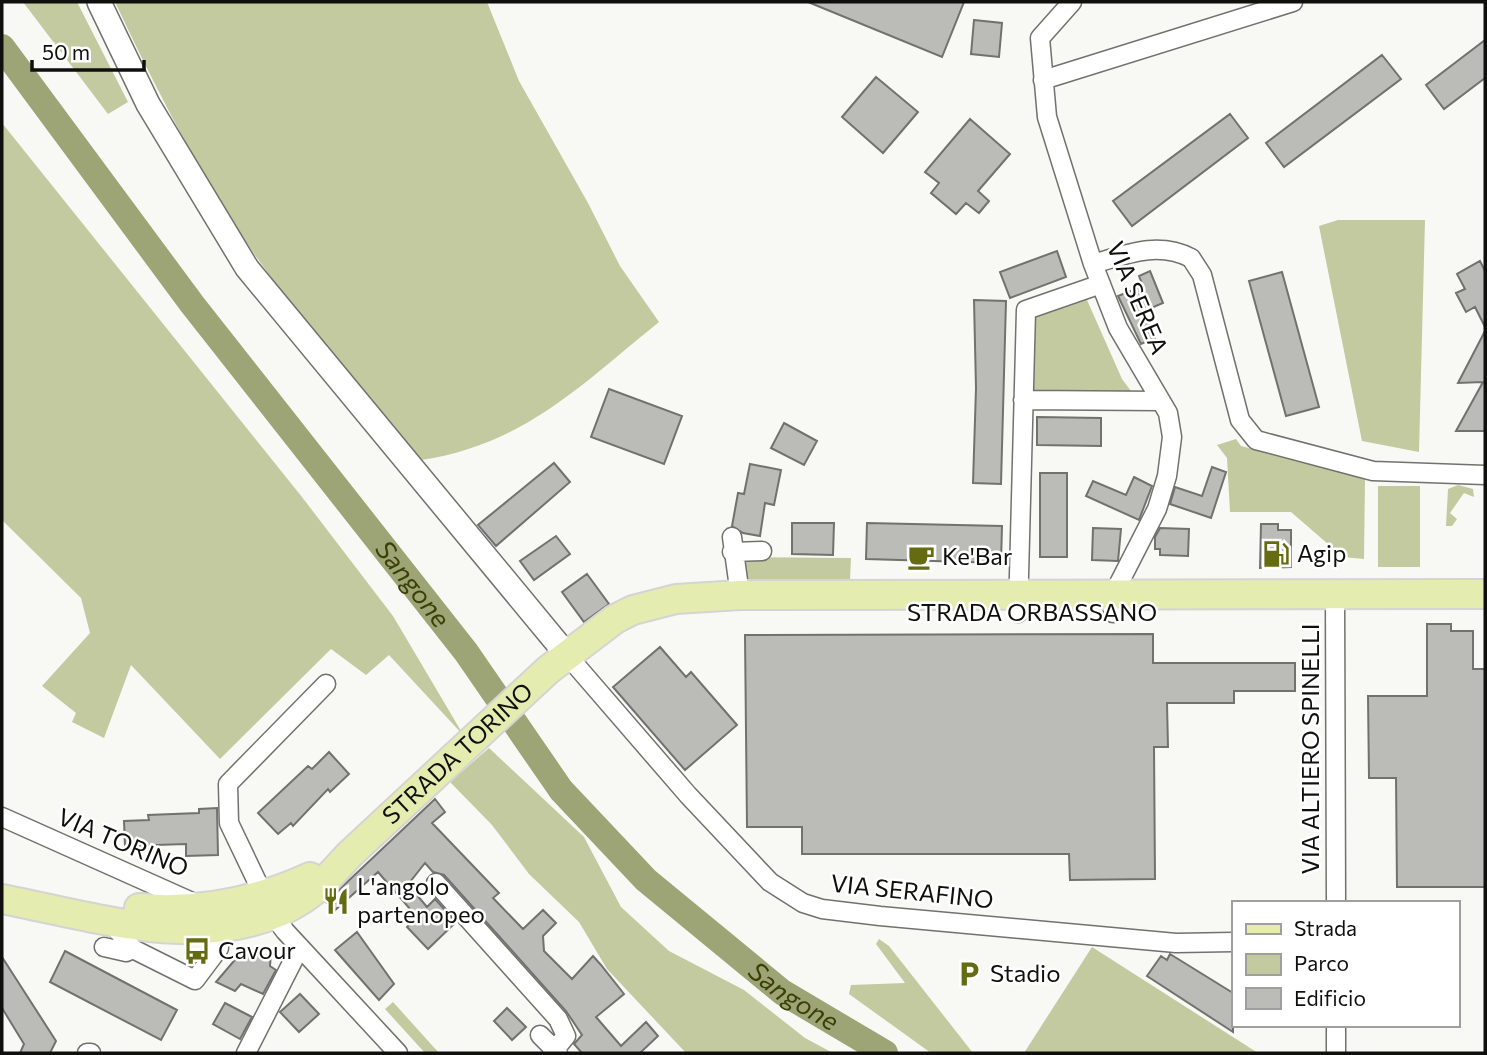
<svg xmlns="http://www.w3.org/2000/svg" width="1487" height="1055" viewBox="0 0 1487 1055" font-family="Commissioner,sans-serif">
	<rect width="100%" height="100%" fill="#f8f9f5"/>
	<path fill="#c3ca9f" d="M23 2H77L128 102 108 114Z
		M115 2H487L519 81 588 203 620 266 659 322C582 384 524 445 421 460 357 384 290 310 236 227 190 155 151 79 115 2Z
		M2 123 302 497 393 616 464 736 389 655 366 675 331 649 220 759 131 665 104 738 72 722 76 713 42 686 90 633 81 598 2 520Z
		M1338 220H1425L1419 452 1362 441 1319 226Z
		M1087 300 1122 379 1131 391 1033 392 1034 318Z
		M1236 439 1241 446 1365 479 1364 559 1343 557 1291 512H1230L1227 458 1217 445Z
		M1458 485 1473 489 1474 497 1464 493 1450 513 1457 519 1452 526H1446L1448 489Z
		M1378 486H1420V567H1378Z
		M737 557 851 558 850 581 744 580Z
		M489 748 584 837 621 907 669 951 744 990 805 1038 833 1053H686L607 969 579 922 529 874 492 825 450 782Z
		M879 939 889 946 973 1053H931L849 994 851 985 905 983 876 944Z
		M1092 947 1258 1053H1024Z
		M393 1002 439 1053H425L385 1009Z"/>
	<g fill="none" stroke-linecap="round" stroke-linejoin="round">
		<path stroke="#9da475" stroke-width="26" id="s1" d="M2 47 192 304 466 652 561 790 646 880 782 992 885 1053"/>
	</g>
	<path fill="#bbbcb8" stroke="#71716e" stroke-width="2" d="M808 2H964L942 57Z
		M974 20 1002 23 999 57 971 54Z
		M1485 40V78L1444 109 1426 85Z
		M1382 55 1401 79 1284 167 1266 143Z
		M876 77 918 112 883 153 842 117Z
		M1230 114 1248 138 1132 226 1113 201Z
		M970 119 1010 154 978 191 989 201 979 213 966 203 956 214 931 193 939 183 925 172Z
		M1057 251 1066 277 1010 298 1000 272Z
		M1480 261 1485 271V327L1475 307 1466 312 1456 293 1465 289 1457 274Z
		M1150 271 1163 303 1144 311 1155 338 1141 344 1118 296 1143 286 1139 276Z
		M1282 272 1319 407 1286 416 1249 281Z
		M974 300 1006 301 1001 484 973 483 976 388Z
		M1485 331V431H1456L1483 382 1458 383Z
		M609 389 682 416 664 464 591 437Z
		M1037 417 1101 418V446L1037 445Z
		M784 423 817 441 804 465 771 448Z
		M554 463 570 482 496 546 478 525Z
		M750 464 781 470 774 505 765 503 760 536 743 533 732 526 738 493 744 494Z
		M1212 467 1226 472 1211 518 1170 504 1175 487 1202 496Z
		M1040 473H1067V557H1040Z
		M1134 477 1152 486 1139 520 1086 496 1093 481 1126 495Z
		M792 523H834L833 555 792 554Z
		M867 523 1002 526 1001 563 866 559Z
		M1261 524H1278V530H1291V567L1260 568Z
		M1093 528 1121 529 1118 561 1092 560Z
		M1160 528 1189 529 1188 556 1160 555V549H1155V537Z
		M556 536 570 554 534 580 520 561Z
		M587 574 609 604 584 622 562 592Z
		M1427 624H1451V631H1473V669H1485V887H1397L1396 778H1369L1368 696H1427Z
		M1153 634V663H1295V691H1234V703H1167L1168 747H1154L1155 879 1070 880 1069 854H802V827H747L745 635Z
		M660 647 686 677 691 672 737 725 685 770 613 687Z
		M329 752 349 774 330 792 328 789 293 826 291 823 278 834 258 813 308 766 312 769Z
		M435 799 445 812 432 823 499 893 493 898 523 929 543 910 556 923 543 936 544 951 572 979 593 956 601 965 624 994 596 1017 621 1046 646 1022 658 1036 640 1053H582L574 1044 582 1035 566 1011 444 875 433 872 425 863 410 882 413 886 411 888 427 907 435 899 456 922 428 949 407 927 417 917 378 872 334 911 326 902Z
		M217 808 218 855 186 856V844L125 846 124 821 149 820 148 815 199 813V809Z
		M357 932 394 984 379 1000 335 950Z
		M245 948 263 958 271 953 270 966 276 970 263 994 241 984 235 991 216 982Z
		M65 951 177 1010 161 1040 50 982Z
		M1170 954 1233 993V1032L1147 976 1161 956 1167 960Z
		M2 957 56 1041 50 1053H20L24 1044 2 1008Z
		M300 994 319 1014 299 1032 280 1012Z
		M225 1003 252 1017 240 1039 213 1024Z
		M507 1008 526 1027 512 1040 494 1021Z"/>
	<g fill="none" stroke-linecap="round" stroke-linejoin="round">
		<defs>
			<path id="minor" d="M1072 2 1040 38 1047 117 1093 264 1118 328 1168 413 1172 437 1167 476 1157 509 1113 595V613
				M1043 80 1293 2
				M1093 264C1127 254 1158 241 1191 258L1202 275 1240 420 1256 440 1373 471 1485 475
				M1023 400 1161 401
				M732 537 740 595
				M732 552 762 551
				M1335 594 1336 903
				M1018 613 1026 310 1101 284
				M567 655 688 795 770 882 803 903 822 909 880 916 1176 943 1233 942
				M326 684 228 784 229 823 273 915 285 931 398 1053
				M2 817 201 906
				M436 883 558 1019 566 1036 552 1053
				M118 931 133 949 195 980 219 948 218 927
				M104 947 126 952 133 949
				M1336 1025V1053
				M540 1035 558 1053
				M87 1053H91
				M246 1053 300 947"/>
			<path id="tertiary" d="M99 2 148 104 247 268 567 655"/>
			<g id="primary">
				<path id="s2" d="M2 899C96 917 215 957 303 899 321 887 334 871 349 855L548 670 615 619 633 610 676 599 740 595 1485 594"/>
				<path d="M139 908C199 913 255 902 310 877"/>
			</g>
		</defs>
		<use href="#minor" stroke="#71716e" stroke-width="21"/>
		<use href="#tertiary" stroke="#71716e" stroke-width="26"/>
		<use href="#primary" stroke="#d4d4d4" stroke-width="32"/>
		<use href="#minor" stroke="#fff" stroke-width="18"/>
		<use href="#tertiary" stroke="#fff" stroke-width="23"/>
		<use href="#primary" stroke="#e5ecaf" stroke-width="28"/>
	</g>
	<defs>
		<symbol id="fuel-bare" viewBox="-9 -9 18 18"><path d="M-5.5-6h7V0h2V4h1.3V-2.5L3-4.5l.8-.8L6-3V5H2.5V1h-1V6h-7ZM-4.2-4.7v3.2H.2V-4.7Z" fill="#646b10" stroke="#fff" stroke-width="2.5" paint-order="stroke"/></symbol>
		<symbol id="cafe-bare" viewBox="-9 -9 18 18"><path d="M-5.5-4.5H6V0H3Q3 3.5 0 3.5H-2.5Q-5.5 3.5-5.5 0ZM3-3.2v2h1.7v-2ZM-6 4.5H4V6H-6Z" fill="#646b10" stroke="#fff" stroke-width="2.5" paint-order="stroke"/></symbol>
		<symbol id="restaurant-bare" viewBox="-9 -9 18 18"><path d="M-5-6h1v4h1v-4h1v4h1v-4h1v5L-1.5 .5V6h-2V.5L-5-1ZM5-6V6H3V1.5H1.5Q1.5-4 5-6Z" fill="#646b10" stroke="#fff" stroke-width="2.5" paint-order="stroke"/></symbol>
		<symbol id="bus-bare" viewBox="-9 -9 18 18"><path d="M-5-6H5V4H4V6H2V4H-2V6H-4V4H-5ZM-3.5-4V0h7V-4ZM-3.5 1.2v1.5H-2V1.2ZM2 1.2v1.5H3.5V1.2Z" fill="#646b10" stroke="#fff" stroke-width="2.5" paint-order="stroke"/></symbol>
		<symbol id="parking-bare" viewBox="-9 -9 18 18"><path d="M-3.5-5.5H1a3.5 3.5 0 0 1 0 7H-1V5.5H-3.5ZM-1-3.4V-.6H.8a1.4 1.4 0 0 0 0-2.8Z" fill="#646b10" stroke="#fff" stroke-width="2.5" paint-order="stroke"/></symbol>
	</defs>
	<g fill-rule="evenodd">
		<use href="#fuel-bare" x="1257" y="535" width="38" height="38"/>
		<use href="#cafe-bare" x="902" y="538" width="38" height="38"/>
		<use href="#restaurant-bare" x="317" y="882" width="38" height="38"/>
		<use href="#bus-bare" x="178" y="932" width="38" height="38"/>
		<use href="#parking-bare" x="950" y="955" width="38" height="38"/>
	</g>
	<g text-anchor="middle" stroke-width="5" stroke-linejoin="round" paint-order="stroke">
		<g font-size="24" fill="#0f0f0e" stroke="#fff">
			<text transform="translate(1137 298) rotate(67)" y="8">VIA SEREA</text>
			<text x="1032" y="621">STRADA ORBASSANO</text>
			<text transform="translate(1311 749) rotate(-90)" y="8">VIA ALTIERO SPINELLI</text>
			<text dy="8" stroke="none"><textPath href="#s2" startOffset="522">STRADA TORINO</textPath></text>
			<text transform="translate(123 843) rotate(23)" y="8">VIA TORINO</text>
			<text transform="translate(912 892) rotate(6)" y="8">VIA SERAFINO</text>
		</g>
		<g font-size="24" fill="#0f0f0e" stroke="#fff" text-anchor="start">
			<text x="1297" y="562">Agip</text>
			<text x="942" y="565">Ke'Bar</text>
			<text x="357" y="895">L'angolo<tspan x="357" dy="28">partenopeo</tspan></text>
			<text x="218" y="959">Cavour</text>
			<text x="990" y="982">Stadio</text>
		</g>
		<g font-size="26" font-style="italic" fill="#3b4006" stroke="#fff">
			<text dy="9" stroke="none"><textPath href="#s1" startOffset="676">Sangone</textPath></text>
			<text dy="9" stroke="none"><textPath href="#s1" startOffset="1242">Sangone</textPath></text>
		</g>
	</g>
	<rect width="1487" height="1055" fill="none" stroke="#0f0f0e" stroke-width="7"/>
	<rect x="1232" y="901" width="228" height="126" fill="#ffffff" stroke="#9f9f9f" stroke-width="2"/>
	<rect x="1246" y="924" width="35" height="10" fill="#e5ecaf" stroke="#9f9f9f" stroke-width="2"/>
	<text x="1294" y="936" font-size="21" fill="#0f0f0e">Strada</text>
	<rect x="1246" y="954" width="35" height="21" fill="#c3ca9f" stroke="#9f9f9f" stroke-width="2"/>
	<text x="1294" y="971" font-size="21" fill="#0f0f0e">Parco</text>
	<rect x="1246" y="988" width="35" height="21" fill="#bbbcb8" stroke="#9f9f9f" stroke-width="2"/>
	<text x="1294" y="1006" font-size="21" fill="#0f0f0e">Edificio</text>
	<path d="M32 60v10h112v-10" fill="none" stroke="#0f0f0e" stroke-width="3.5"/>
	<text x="42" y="60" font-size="21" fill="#0f0f0e" stroke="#ffffff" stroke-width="5" paint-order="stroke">50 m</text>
</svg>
